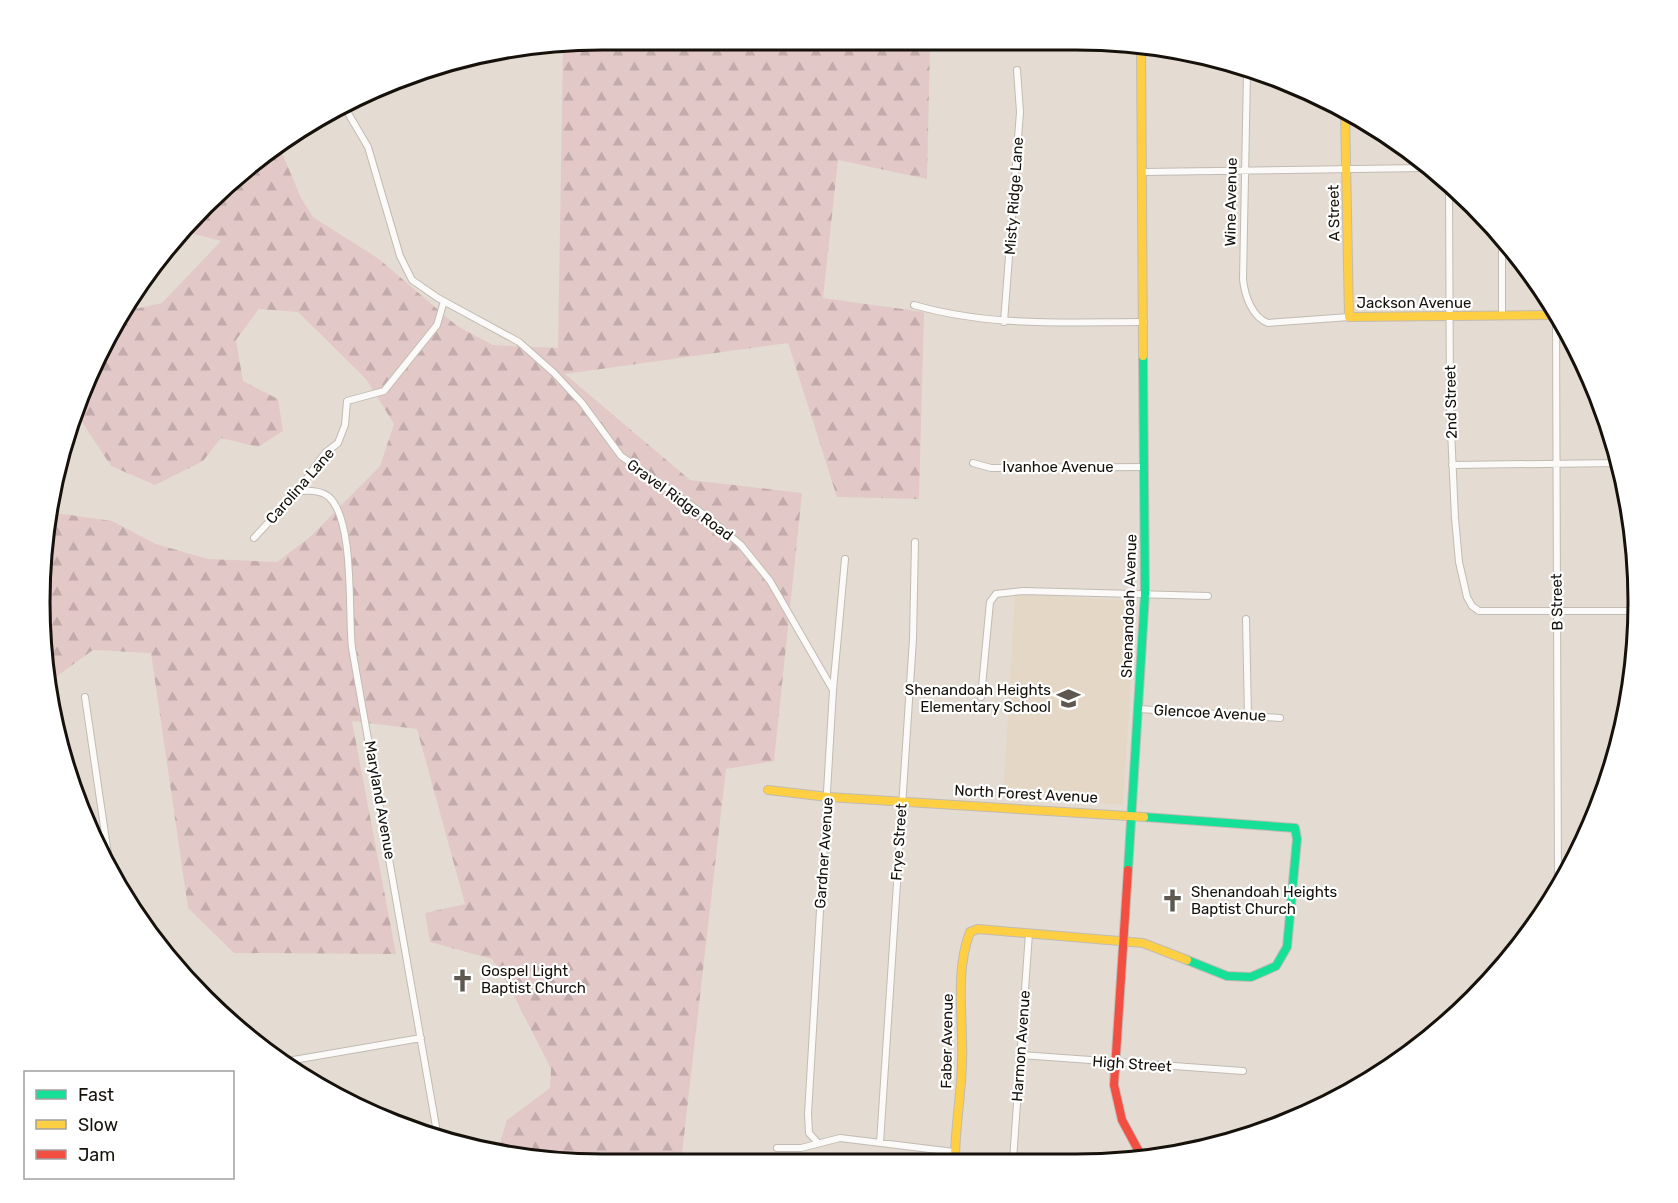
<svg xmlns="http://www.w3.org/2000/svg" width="1678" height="1203" viewBox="0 0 1678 1203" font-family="Rubik,sans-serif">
	<defs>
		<pattern id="forest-firs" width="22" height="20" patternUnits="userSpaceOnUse" patternTransform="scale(1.5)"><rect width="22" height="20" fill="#e3c8c8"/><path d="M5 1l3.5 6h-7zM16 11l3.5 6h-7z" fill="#c2abaa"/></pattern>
	</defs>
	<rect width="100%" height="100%" fill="#e4dcd2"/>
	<path fill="#e5d7c5" d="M1015 594 1136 601 1123 805 1003 798Z"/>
	<path fill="url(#forest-firs)" d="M602 39H1042V42L930 46 927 179 838 160 823 298 924 312 919 499 837 497 788 343 565 374 690 480 802 493 774 761 726 769 681 1162 565 1163 497 1152 507 1120 550 1088 551 1069 510 988 492 959 430 942 425 913 465 904 417 729 352 721 396 954 234 953 188 908 151 653 93 650 46 684 44 675V528L49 512 112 521 156 544 208 559 277 562 310 537 380 466 394 424 366 379 298 312 259 309 236 340 243 381 278 399 283 431 258 447 221 438 203 461 155 485 111 466 78 416 97 353 125 311 162 303 221 241 179 230 274 147 280 148 301 198 313 217 379 259 457 326 493 345 558 348 563 44Z"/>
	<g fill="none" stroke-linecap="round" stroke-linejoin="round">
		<defs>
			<path id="street" d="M1247 73 1243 280C1245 296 1252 317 1268 323L1349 317
				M345 108 368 147 400 256 412 280 438 298 519 342 554 373 582 403 621 456 709 518 741 545 770 581 833 690
				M1142 172 1423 168
				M1449 190 1450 408 1455 518 1459 562 1467 597 1472 606 1479 611H1637
				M1502 234V316
				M914 305C989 327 1067 322 1144 322
				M1556 315 1558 888
				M1004 322 1020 112 1017 70
				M973 463 991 468 1145 467
				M1452 465 1619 463
				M297 492C307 490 321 490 329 497 355 521 348 614 352 648L438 1138
				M254 538 297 492 325 453 338 443 345 425 347 401 384 391 437 325 444 301
				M1246 619 1248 716
				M85 697 109 861
				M981 697 990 602 996 594 1023 591 1208 596
				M1139 709 1280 718
				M1021 1055 1243 1071
				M282 1062 421 1038
				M818 1143 809 1133 808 1114 833 690 845 559
				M880 1143 913 639 915 542
				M777 1148H801L840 1138 954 1152
				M1013 1160 1029 933"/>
			<path id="fast" d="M1144 817 1295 828 1297 839 1287 947 1276 966 1251 977 1227 976 1187 960
				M1128 870 1145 594 1143 356"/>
			<path id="slow" d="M1141 45 1143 356
				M1345 109 1349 317 1560 315
				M768 790 828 797 1144 817
				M955 1160C955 1128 961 1096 962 1064 964 1020 954 974 970 932L978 929 1143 943 1187 960"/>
			<path id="jam" d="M1128 870 1114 1085 1122 1120 1143 1159"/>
		</defs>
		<use href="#street" stroke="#c1bbb3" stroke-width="8"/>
		<use href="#fast" stroke="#c1bbb3" stroke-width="10"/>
		<use href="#slow" stroke="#c1bbb3" stroke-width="10"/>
		<use href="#jam" stroke="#c1bbb3" stroke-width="10"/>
		<use href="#street" stroke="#fbfaf8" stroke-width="6"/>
		<use href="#fast" stroke="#16e098" stroke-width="8"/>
		<use href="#slow" stroke="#ffcf43" stroke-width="8"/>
		<use href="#jam" stroke="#f24e42" stroke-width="8"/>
	</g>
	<defs>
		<symbol id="school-bare" viewBox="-9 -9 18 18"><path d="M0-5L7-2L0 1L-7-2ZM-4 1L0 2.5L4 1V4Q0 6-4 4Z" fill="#5e5851" stroke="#fff" stroke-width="2.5" paint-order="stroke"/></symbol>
		<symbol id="church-bare" viewBox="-9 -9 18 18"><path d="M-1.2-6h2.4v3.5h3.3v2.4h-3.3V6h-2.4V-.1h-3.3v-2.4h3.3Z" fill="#5e5851" stroke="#fff" stroke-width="2.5" paint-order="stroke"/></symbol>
	</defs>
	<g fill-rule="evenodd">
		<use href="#school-bare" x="1052" y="682" width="33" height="33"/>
		<use href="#church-bare" x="1156" y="884" width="33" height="33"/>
		<use href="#church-bare" x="446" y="964" width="33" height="33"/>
	</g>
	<g text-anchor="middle" stroke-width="4.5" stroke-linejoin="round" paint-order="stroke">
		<g font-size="15" fill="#16110b" stroke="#fff">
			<text transform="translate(1014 196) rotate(-86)" y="5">Misty Ridge Lane</text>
			<text transform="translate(1231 202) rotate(-89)" y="5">Wine Avenue</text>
			<text transform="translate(1334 213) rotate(-91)" y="5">A Street</text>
			<text x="1414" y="308">Jackson Avenue</text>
			<text transform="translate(1451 402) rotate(-91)" y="5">2nd Street</text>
			<text x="1058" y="472">Ivanhoe Avenue</text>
			<text transform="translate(300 486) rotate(-49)" y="5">Carolina Lane</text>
			<text transform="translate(680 500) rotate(36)" y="5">Gravel Ridge Road</text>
			<text transform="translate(1557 602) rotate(-91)" y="5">B Street</text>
			<text transform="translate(1129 606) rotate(-88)" y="5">Shenandoah Avenue</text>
			<text transform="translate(1210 713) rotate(3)" y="5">Glencoe Avenue</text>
			<text transform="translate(1026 794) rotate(3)" y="5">North Forest Avenue</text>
			<text transform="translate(380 800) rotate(80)" y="5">Maryland Avenue</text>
			<text transform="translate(899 842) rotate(-86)" y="5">Frye Street</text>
			<text transform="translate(824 853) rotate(-86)" y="5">Gardner Avenue</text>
			<text transform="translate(947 1041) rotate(-89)" y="5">Faber Avenue</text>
			<text transform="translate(1021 1046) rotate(-86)" y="5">Harmon Avenue</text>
			<text transform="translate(1132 1064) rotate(4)" y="5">High Street</text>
		</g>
		<g font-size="15" fill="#16110b" stroke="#fff" text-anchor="start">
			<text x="1051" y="695" text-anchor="end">Shenandoah Heights<tspan x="1051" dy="17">Elementary School</tspan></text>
			<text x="1191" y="897">Shenandoah Heights<tspan x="1191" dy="17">Baptist Church</tspan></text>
			<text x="481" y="976">Gospel Light<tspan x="481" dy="17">Baptist Church</tspan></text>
		</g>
	</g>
	<path d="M0 0H1678V1203H0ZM602 50H1076A552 552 0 0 1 1628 602V602A552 552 0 0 1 1076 1154H602A552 552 0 0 1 50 602V602A552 552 0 0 1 602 50Z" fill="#fff" fill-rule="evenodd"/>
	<path fill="none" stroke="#16110b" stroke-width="3" d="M602 50H1076A552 552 0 0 1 1628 602V602A552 552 0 0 1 1076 1154H602A552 552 0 0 1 50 602V602A552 552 0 0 1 602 50Z"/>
	<rect x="24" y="1071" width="210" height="108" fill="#ffffff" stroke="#a2a09d" stroke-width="1.5"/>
	<rect x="36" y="1090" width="30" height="9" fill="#16e098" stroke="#a2a09d" stroke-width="1.5"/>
	<text x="78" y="1101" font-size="18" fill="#16110b">Fast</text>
	<rect x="36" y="1120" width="30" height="9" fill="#ffcf43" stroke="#a2a09d" stroke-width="1.5"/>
	<text x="78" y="1131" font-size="18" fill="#16110b">Slow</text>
	<rect x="36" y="1150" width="30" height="9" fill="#f24e42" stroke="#a2a09d" stroke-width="1.5"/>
	<text x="78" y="1161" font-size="18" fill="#16110b">Jam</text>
</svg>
